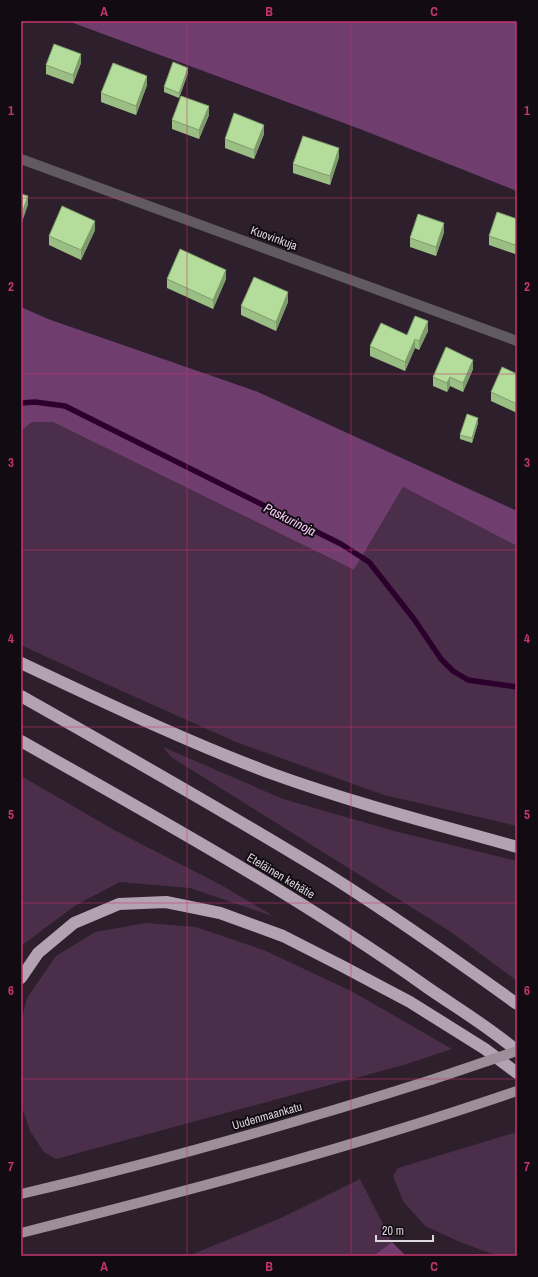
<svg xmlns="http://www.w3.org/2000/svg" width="538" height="1277" viewBox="0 0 538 1277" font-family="'Archivo Narrow',sans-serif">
	<rect width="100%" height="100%" fill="#2d202c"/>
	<path fill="#4b2e4a" d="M32 422H53L354 570 403 487 517 546V826L384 795 236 742 84 674 21 645V431Z
		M163 747 283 799 398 832 517 861V981L451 932 171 757Z
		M21 776 116 831 223 886 275 917 190 888 120 882 76 905 21 946Z
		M146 923 196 927 266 951 353 992 452 1049 407 1064 56 1159 44 1152 30 1131 21 1105V1022L27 998 56 956 95 932Z
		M517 1132V1256H498L460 1242 425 1226 403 1201 393 1176 398 1168Z
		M360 1179 392 1242 373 1256H188L281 1218Z"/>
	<path fill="#6f3e6f" d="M68 21H517V191L360 129Z
		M21 307 48 319 258 392 517 511V546L403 487 354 570 53 422H32L21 431Z
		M392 1242 406 1256H373Z"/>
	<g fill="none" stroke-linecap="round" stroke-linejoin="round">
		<path stroke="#2c002c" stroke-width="5.5" d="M21 403 35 402 65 406 341 544 369 562 414 619 441 659 453 671 468 680 517 687"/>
		<path stroke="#615a60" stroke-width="10" d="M21 159 517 341"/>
		<path stroke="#9c8e9b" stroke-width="10" d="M21 1194C159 1162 295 1123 431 1080
			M21 1233C188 1191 354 1147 517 1091"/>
		<path stroke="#b3a3b2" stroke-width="12" d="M21 663C104 702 187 742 273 774 353 803 435 824 517 847
			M21 696C125 755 230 814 332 877 395 917 456 960 517 1004
			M21 741C159 819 298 896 428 988 457 1008 489 1027 517 1051
			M21 978 38 953 74 923 119 904 166 902 220 913 283 936 342 966 410 1002 485 1049 517 1073"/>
		<path stroke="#9c8e9b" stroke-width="10" d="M431 1080 517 1051"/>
	</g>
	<path fill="#9bbe85" d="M81 63 73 84 46 74V65Z
		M188 73 179 98 164 92V87Z
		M147 85 136 115 101 102V93Z
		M209 115 199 139 172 129V120Z
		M264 134 254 159 225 148V139Z
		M339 157 330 185 293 173V164Z
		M517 219V248L515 254 489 245V236Z
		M95 230 81 260 49 245V236Z
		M444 232 436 256 410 247V238Z
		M167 279H226L213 309 167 288Z
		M288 302 276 331 241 315V306Z
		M428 331 419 350 415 348 405 371 370 356V346L407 335Z
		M473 369 463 392 450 386 447 392 433 386V377Z
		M517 374V413L491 401V392Z
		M478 423 472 443 460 439V435Z"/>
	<path fill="#7e9b6c" d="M81 54V63L73 84V75Z
		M188 68V73L179 98V93Z
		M147 76V85L136 115V106Z
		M209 106V115L199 139V130Z
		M264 125V134L254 159V150Z
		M339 148V157L330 185V176Z
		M28 196V205L21 225V216Z
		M95 221V230L81 260V250Z
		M444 223V232L436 256V247Z
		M517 239V248L515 254V245Z
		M226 270V279L213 309V300Z
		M288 292V302L276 331V322Z
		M428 321V331L419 350V341Z
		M415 339V348L405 371V362Z
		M473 360V369L463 392V383Z
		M450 377V386L447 392V383Z
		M478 418V423L472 443V438Z"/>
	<path fill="#b4dd9b" stroke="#7e9b6c" d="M54 44 81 54 73 75 46 65Z
		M173 62 188 68 179 93 164 87Z
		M113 63 147 76 136 106 101 93Z
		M181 96 209 106 199 130 172 120Z
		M234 113 264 125 254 150 225 139Z
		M303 136 339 148 330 176 293 164Z
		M21 194 28 196 21 216Z
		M62 206 95 221 81 250 49 236Z
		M497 212 517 219V239L515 245 489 236Z
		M418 214 444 223 436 247 410 238Z
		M180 249 226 270 213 300 167 279Z
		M254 277 288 292 276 322 241 306Z
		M415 316 428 321 419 341 415 339 405 362 370 346 381 323 407 335Z
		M446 347 473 360 463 383 450 377 447 383 433 377Z
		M502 367 517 374V404L491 392Z
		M467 414 478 418 472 438 460 435Z"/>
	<path fill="none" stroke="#c6356f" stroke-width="1" stroke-opacity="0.55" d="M187 21V1256M351 21V1256M21 198H517M21 374H517M21 550H517M21 727H517M21 903H517M21 1079H517"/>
	<g text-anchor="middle" stroke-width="4" stroke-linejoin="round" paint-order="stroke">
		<g font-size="12" fill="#dfd7de" stroke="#120c12">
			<text transform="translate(274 238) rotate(20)" y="4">Kuovinkuja</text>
			<text transform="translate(281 876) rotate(31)" y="4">Eteläinen kehätie</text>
			<text transform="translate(267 1116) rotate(-16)" y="4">Uudenmaankatu</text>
		</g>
		<g font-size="13" font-style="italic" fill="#fdd0fb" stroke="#120c12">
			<text transform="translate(290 519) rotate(27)" y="5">Paskurinoja</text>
		</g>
	</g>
	<rect width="538" height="1277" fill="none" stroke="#120c12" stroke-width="44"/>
	<path d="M376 1235v6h57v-6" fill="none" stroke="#dfd7de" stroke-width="2"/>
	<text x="382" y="1235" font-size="12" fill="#dfd7de" stroke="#120c12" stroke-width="3" paint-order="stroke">20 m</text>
	<rect x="22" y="22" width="494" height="1233" fill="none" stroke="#c6356f" stroke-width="1.5"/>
	<g font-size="13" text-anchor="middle" font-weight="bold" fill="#c6356f">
		<text x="104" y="16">A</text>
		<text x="269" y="16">B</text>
		<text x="434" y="16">C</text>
		<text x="11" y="115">1</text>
		<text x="527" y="115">1</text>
		<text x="11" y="291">2</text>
		<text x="527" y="291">2</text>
		<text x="11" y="467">3</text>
		<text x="527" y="467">3</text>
		<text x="11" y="643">4</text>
		<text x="527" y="643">4</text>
		<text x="11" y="819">5</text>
		<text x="527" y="819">5</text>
		<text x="11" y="995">6</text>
		<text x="527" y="995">6</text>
		<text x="11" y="1171">7</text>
		<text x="527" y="1171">7</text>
		<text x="104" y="1271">A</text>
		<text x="269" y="1271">B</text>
		<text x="434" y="1271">C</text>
	</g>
</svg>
